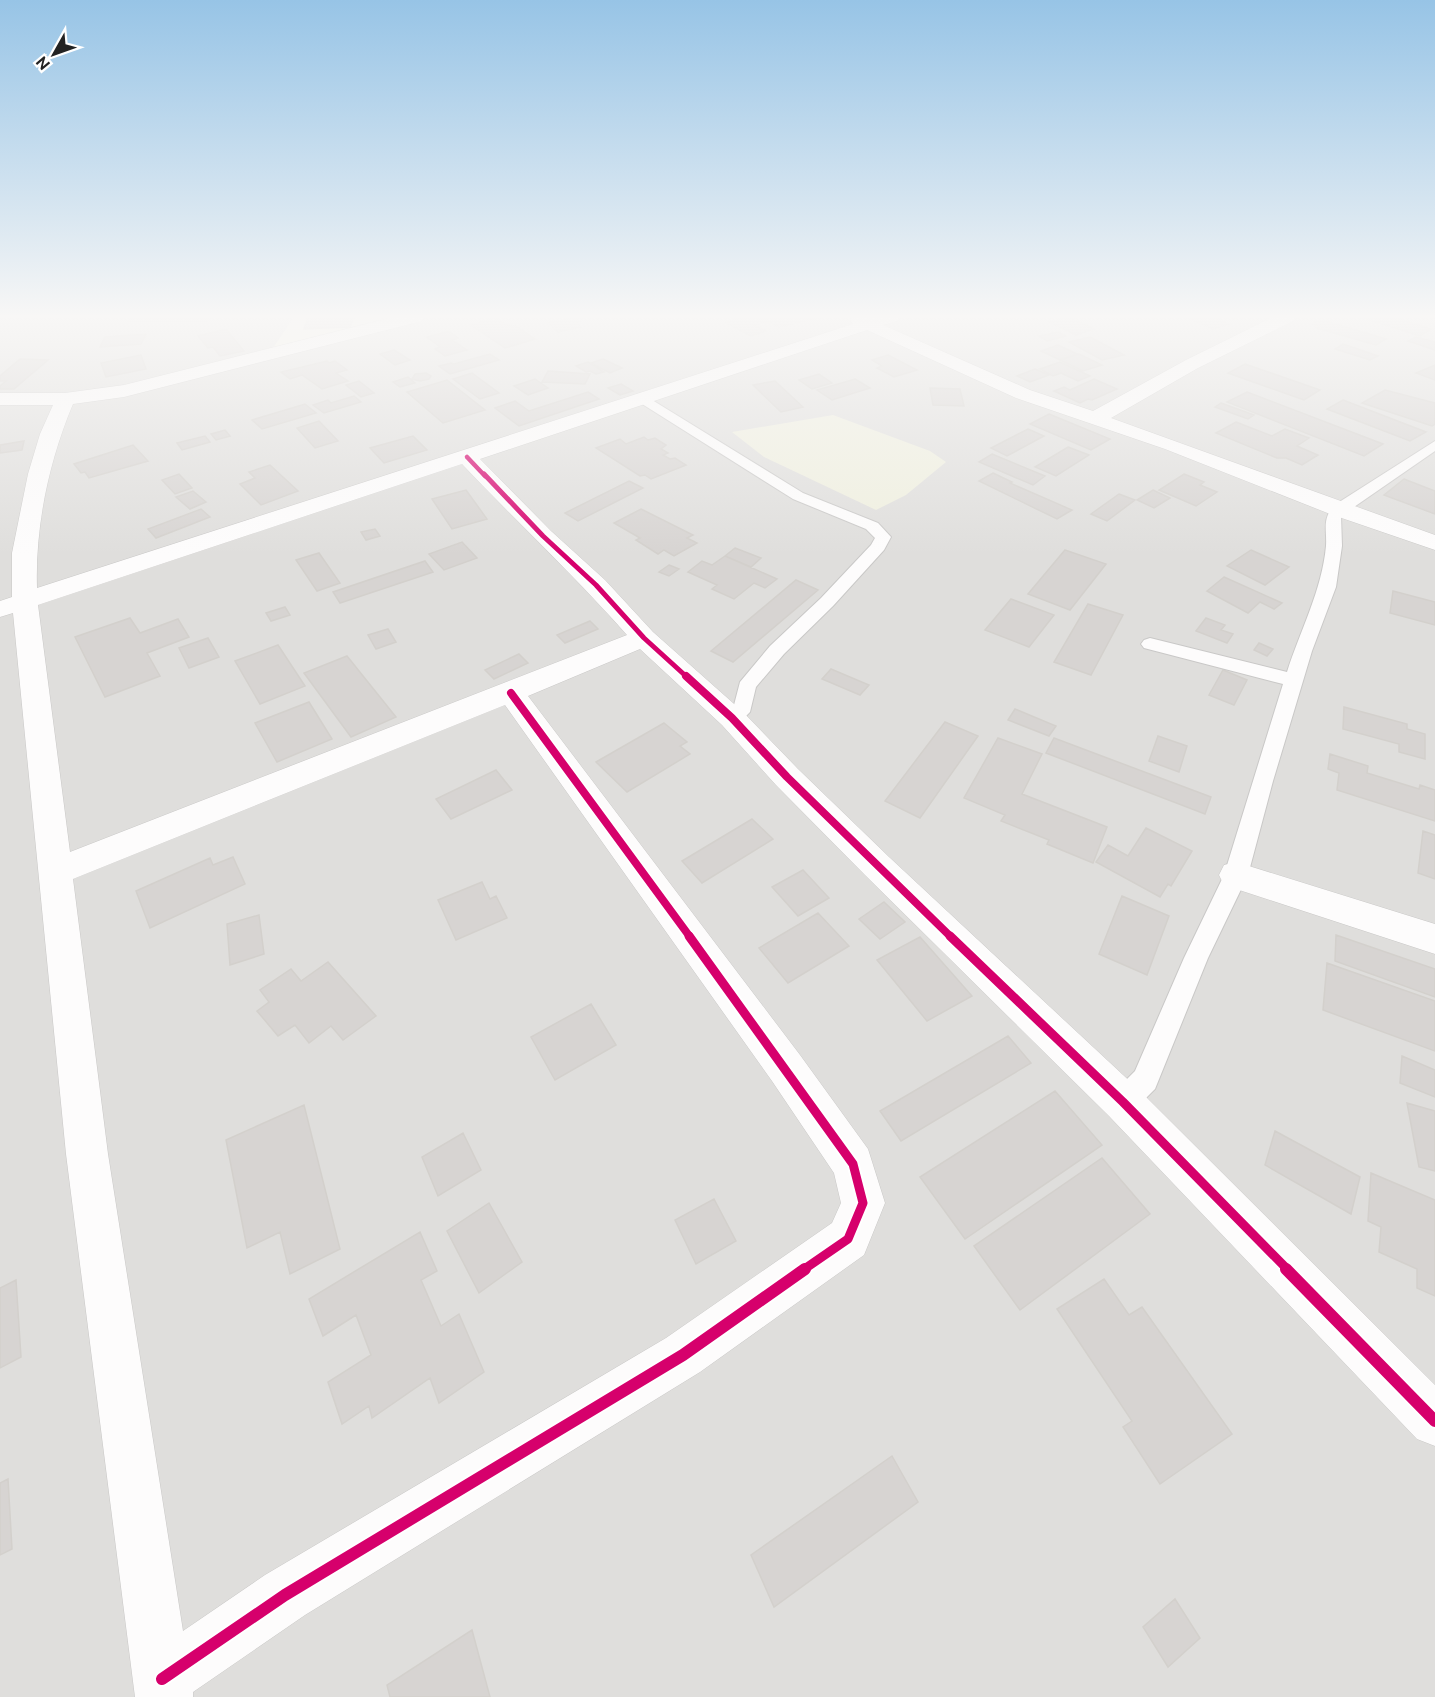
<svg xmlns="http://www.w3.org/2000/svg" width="1435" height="1697" viewBox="0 0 1435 1697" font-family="Ubuntu,sans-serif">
	<rect width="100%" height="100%" fill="#f0eeeb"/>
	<path fill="#dfdedc" d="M0 317H1435V1697H0Z"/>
	<path fill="#f8f7e8" d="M294 317H390L273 348Z"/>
	<path fill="#efefdf" d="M833 415 930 451 946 462 906 495 876 510 764 457 732 432Z"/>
	<path fill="#d7d4d2" stroke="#d3d0cc" stroke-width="1.5" d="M134 317H209L207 321H130Z
		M308 317H354L350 327 304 329Z
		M576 317 580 321 576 322 581 327 558 332 548 323Z
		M745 317H757L766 322 754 325 766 331 751 336 726 323Z
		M760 317H816L818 318 779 327Z
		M1068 317 1094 329 1076 335 1049 322Z
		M1187 317H1212L1229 324 1213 329Z
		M1360 317H1392L1431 329 1420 336Z
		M495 318 506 325 516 326 535 339 505 348 471 325Z
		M1318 320 1326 321 1386 339 1376 345 1316 328 1319 326 1312 324Z
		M226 329 244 351 220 356 213 347 208 348 198 336Z
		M449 331 458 338 452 340 467 350 445 356 435 349 440 347 427 337Z
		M1058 332 1066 336 1047 341 1039 336Z
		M146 334 141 344 100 347 105 337Z
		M1090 337 1124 355 1102 360 1069 342Z
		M1416 337 1435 342V350L1408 341Z
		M1343 344 1378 356 1370 360 1335 349Z
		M1058 345 1077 354 1060 360 1041 351Z
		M394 350 410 360 395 365 380 354Z
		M490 354 499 360 450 374 439 366 451 363 454 364Z
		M1079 354 1102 365 1083 371 1060 360Z
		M141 355 146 369 106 377 101 363Z
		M888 355 917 370 894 377 877 368 882 366 872 360Z
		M20 359 48 360 14 389H0V386L6 381H0V376Z
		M603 359 622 368 610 373 591 363Z
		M327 361 329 363 335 361 347 370 336 373 348 381 322 389 302 375 290 379 281 372Z
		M588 362 604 372 596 374 590 371 586 372 576 366Z
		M1060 362 1090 376 1078 381 1061 373 1053 376 1040 369Z
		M1245 364 1320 390 1304 400 1228 373Z
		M1435 365V380L1416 373Z
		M1035 369 1049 375 1030 382 1017 376Z
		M548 371 590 374 585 384 542 382Z
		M426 373 431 376 429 379 420 381 412 379 415 374Z
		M472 373 499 393 480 399 453 379Z
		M819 374 832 383 812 389 799 380Z
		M408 377 415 383 400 387 393 382Z
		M535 379 548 388 528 395 514 386Z
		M855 379 870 388 832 400 817 390Z
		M1094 379 1117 389 1092 400 1088 399 1080 403 1054 391 1064 387 1070 390Z
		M447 380 485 410 443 423 407 392Z
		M359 381 374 393 361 397 346 385Z
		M775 381 803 407 781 412 753 385Z
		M621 384 633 391 620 395 608 388Z
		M930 388 960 389 964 406 933 405Z
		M1385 390 1435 403V424L1432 426 1362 403Z
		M588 392 599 399 519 426 495 408 515 401 529 411Z
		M1247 392 1383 444 1364 456 1227 402Z
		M354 396 361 402 324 413 313 405 328 400 331 403Z
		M1343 400 1426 432 1410 441 1327 409Z
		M1221 403 1254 415 1248 419 1215 407Z
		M305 404 316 413 262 429 252 420Z
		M1049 414 1110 439 1091 450 1030 424Z
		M319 421 338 441 315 448 297 428Z
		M1236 422 1272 436 1285 429 1309 438 1297 446 1318 455 1302 465 1286 458H1277L1216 433Z
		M1028 429 1044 436 1007 456 991 448Z
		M225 430 230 436 216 440 211 434Z
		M205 436 210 442 182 450 177 443Z
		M413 436 427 450 384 463 370 448Z
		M644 437 648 440 655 438 666 445 661 449 668 453 663 455 670 459 675 458 686 465 651 479 645 475 640 476 596 448 620 439 626 444Z
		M24 441 22 450 0 453V445Z
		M133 445 148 461 89 478 85 472 81 473 74 464Z
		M1068 447 1089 455 1056 476 1035 467Z
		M992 454 1045 476 1033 485 979 462Z
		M270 465 298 491 261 505 240 484 255 478 249 472Z
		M993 473 1012 482 1010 483 1072 510 1057 519 979 481Z
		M179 474 192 488 175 494 162 480Z
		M1184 474 1204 482 1200 485 1217 492 1196 506 1159 490Z
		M1404 479 1435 491V514L1384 495Z
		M629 481 643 488 578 521 565 513Z
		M466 490 487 519 452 529 432 499Z
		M1153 490 1170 498 1154 508 1137 500Z
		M193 491 206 502 190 509 176 497Z
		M1119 494 1135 500 1107 521 1091 514Z
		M201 509 210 517 156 538 148 529Z
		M641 509 693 535 687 538 697 543 674 556 664 550 658 554 636 540 640 538 614 523Z
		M375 529 380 536 366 540 361 532Z
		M462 542 477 558 444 570 429 554Z
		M735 548 761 558 751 567 725 556Z
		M1065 550 1106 564 1070 610 1028 594Z
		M1251 550 1289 567 1265 585 1227 566Z
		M319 553 340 583 317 591 296 560Z
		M725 556 777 579 765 588 754 583 734 599 712 589 717 585 688 572 702 561 712 565Z
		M425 561 433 572 340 603 333 592Z
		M669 565 679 569 669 576 659 572Z
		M1224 577 1282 603 1274 609 1260 602 1248 613 1207 591Z
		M796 580 818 590 733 662 711 651Z
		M1393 591 1435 602V625L1390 613Z
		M1011 599 1054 615 1029 647 985 630Z
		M1088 604 1123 615 1091 675 1054 662Z
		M285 607 290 615 271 621 266 613Z
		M130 618 140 633 178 619 189 637 147 653 160 676 105 697 75 637Z
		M1206 618 1225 625 1221 630 1233 634 1227 643 1196 631Z
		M590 621 598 629 565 643 557 635Z
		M388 629 396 642 376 649 368 635Z
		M208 638 219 657 189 668 179 648Z
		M1259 643 1273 649 1267 656 1254 650Z
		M278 645 305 686 260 704 235 661Z
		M519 654 528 663 494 679 485 670Z
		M347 656 396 717 351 737 304 673Z
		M831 669 869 685 860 695 822 679Z
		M1223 670 1247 680 1234 705 1209 695Z
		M309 702 332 739 277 762 255 723Z
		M1344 707 1407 724V729L1425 734V759L1399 752V744L1343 729Z
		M1015 709 1056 726 1049 736 1008 720Z
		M945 722 978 736 920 818 885 801Z
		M664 723 687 742 680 746 690 754 627 792 596 762Z
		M1158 736 1187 746 1179 772 1149 761Z
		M998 738 1042 754 1022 794 1107 827 1093 863 1047 844 1049 840 1001 821 1005 815 964 798Z
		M1054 738 1211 797 1205 814 1046 753Z
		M1330 754 1368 766 1367 773 1419 789 1420 785 1435 790V821L1337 790 1339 773 1328 769Z
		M496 770 512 790 451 819 436 799Z
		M752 819 773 839 702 883 682 861Z
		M1146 828 1192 851 1171 886 1168 884 1160 897 1096 862 1108 845 1128 856Z
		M1423 831 1435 835V879L1418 873Z
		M233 857 245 884 150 928 136 891 210 858 213 865Z
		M803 870 829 898 798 916 772 887Z
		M482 882 490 899 496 896 507 918 456 940 438 900Z
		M1122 896 1169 916 1147 975 1099 954Z
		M884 902 905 922 880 939 859 919Z
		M818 913 849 946 788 983 759 948Z
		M259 915 264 954 230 965 227 924Z
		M1336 935 1435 969V997L1335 961Z
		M920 937 972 996 927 1021 877 960Z
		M328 962 376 1016 343 1040 331 1026 309 1043 295 1025 278 1036 257 1011 269 1002 260 990 291 969 301 981Z
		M1327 963 1435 1001V1051L1323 1010Z
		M591 1004 616 1045 555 1080 531 1037Z
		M1008 1036 1031 1063 901 1141 880 1111Z
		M1402 1056 1435 1070V1097L1400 1083Z
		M1055 1091 1102 1145 965 1239 920 1177Z
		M1407 1103 1435 1111V1171L1419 1167Z
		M304 1105 340 1249 290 1274 280 1232 247 1248 226 1140Z
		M1275 1131 1360 1177 1351 1214 1265 1165Z
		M463 1133 481 1170 438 1196 422 1157Z
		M1102 1158 1150 1214 1020 1310 974 1246Z
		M1371 1173 1435 1200V1296L1417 1288V1269L1379 1252 1381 1227 1368 1221Z
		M714 1199 736 1241 696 1264 675 1220Z
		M489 1203 522 1262 479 1293 447 1231Z
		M420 1232 437 1271 421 1280 441 1326 459 1314 484 1372 439 1403 430 1378 372 1418 369 1406 342 1424 328 1382 371 1355 356 1315 323 1336 309 1299Z
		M1104 1279 1129 1315 1142 1307 1232 1434 1160 1484 1123 1427 1132 1421 1057 1309Z
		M16 1280 21 1357 0 1368V1288Z
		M892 1456 918 1502 774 1607 751 1555Z
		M8 1479 12 1549 0 1555V1483Z
		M1175 1599 1200 1638 1168 1667 1143 1627Z
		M472 1630 490 1697H390L387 1685Z"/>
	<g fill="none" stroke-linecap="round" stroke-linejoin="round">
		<defs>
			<path id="lane" d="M644 395 803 493 878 523 891 537 884 550 833 606 784 654 756 687 750 712 739 723 732 725 725 723 722 718 734 705 740 682 770 646 821 598 871 545 875 538 866 529 793 499 639 402 637 399Z
				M1435 441V451L1341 516 1342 546 1336 587 1312 651 1273 781 1248 875 1208 958 1155 1089 1133 1111 1123 1115 1113 1111 1109 1102 1113 1093 1135 1071 1184 958 1224 875 1283 684 1144 648 1141 644 1144 640 1150 638 1287 672C1300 631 1322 590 1326 546 1327 529 1322 521 1333 506Z"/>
			<path id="street" d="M394 317H424L422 321 124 397 73 404C49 461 35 526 37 588L853 324 850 320 851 317H899L897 321 883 325 1030 390 1093 411 1186 360 1273 317H1295L1293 321 1198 368 1111 418 1435 535V550L1330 514 1165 449 1016 398 867 330 480 459 551 531 605 580 653 632 742 711 798 769 889 857 1137 1088 1435 1385V1446L1417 1439 1109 1116 865 875 776 785 722 725 640 649 528 696 800 1055 868 1149 885 1203 864 1255 700 1372 305 1615 193 1692V1697H135L66 1154 13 613 0 617V601L12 597V553L28 474 40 434 53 405H0V393H65L124 385ZM462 464C517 522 575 576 627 635L70 852 38 605ZM505 705 772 1081 834 1173 841 1203 832 1223 666 1338 265 1575 183 1631 108 1154 73 879Z
				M1236 862 1435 924V954L1224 885 1219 875 1224 865Z"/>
		</defs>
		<use href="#lane" stroke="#c9c8c7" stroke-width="2"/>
		<use href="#street" stroke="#c9c8c7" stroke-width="1"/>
		<use href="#lane" fill="#fdfcfc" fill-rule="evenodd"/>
		<use href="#street" fill="#fdfcfc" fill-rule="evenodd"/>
		<defs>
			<path id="cycleway-far4" d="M467 457 485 476"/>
			<path id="cycleway-far3" d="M484 474 543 536 596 585 644 638 688 678"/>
			<path id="cycleway-far2" d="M686 676 732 718 787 777 951 937
				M511 693 690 937"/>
			<path id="cycleway-far1" d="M689 936 853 1164 863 1203 848 1239 803 1270
				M950 936 1123 1102 1288 1270"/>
			<path id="cycleway" d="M1286 1269 1435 1421
				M162 1679 285 1595 683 1355 805 1269"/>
		</defs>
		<use href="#cycleway-far4" stroke="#fff" stroke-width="7"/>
		<use href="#cycleway-far3" stroke="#fff" stroke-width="8"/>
		<use href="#cycleway-far2" stroke="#fff" stroke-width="11"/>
		<use href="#cycleway-far1" stroke="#fff" stroke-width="13"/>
		<use href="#cycleway" stroke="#fff" stroke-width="16"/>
		<use href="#cycleway-far4" stroke="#d6006c" stroke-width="4.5"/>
		<use href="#cycleway-far3" stroke="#d6006c" stroke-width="5"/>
		<use href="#cycleway-far2" stroke="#d6006c" stroke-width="8"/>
		<use href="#cycleway-far1" stroke="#d6006c" stroke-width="9"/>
		<use href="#cycleway" stroke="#d6006c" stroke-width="12"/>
	</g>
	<linearGradient id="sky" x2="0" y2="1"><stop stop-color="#97c4e6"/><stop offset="0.57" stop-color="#f8f7f6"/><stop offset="1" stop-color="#f8f7f6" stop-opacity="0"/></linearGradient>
	<rect width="1435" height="555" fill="url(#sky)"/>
	<g transform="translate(54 54) rotate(230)" stroke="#ffffff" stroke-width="4.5" paint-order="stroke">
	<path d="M0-4.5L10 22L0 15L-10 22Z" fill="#222222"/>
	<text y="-9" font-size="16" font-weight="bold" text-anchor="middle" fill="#222222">N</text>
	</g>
</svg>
